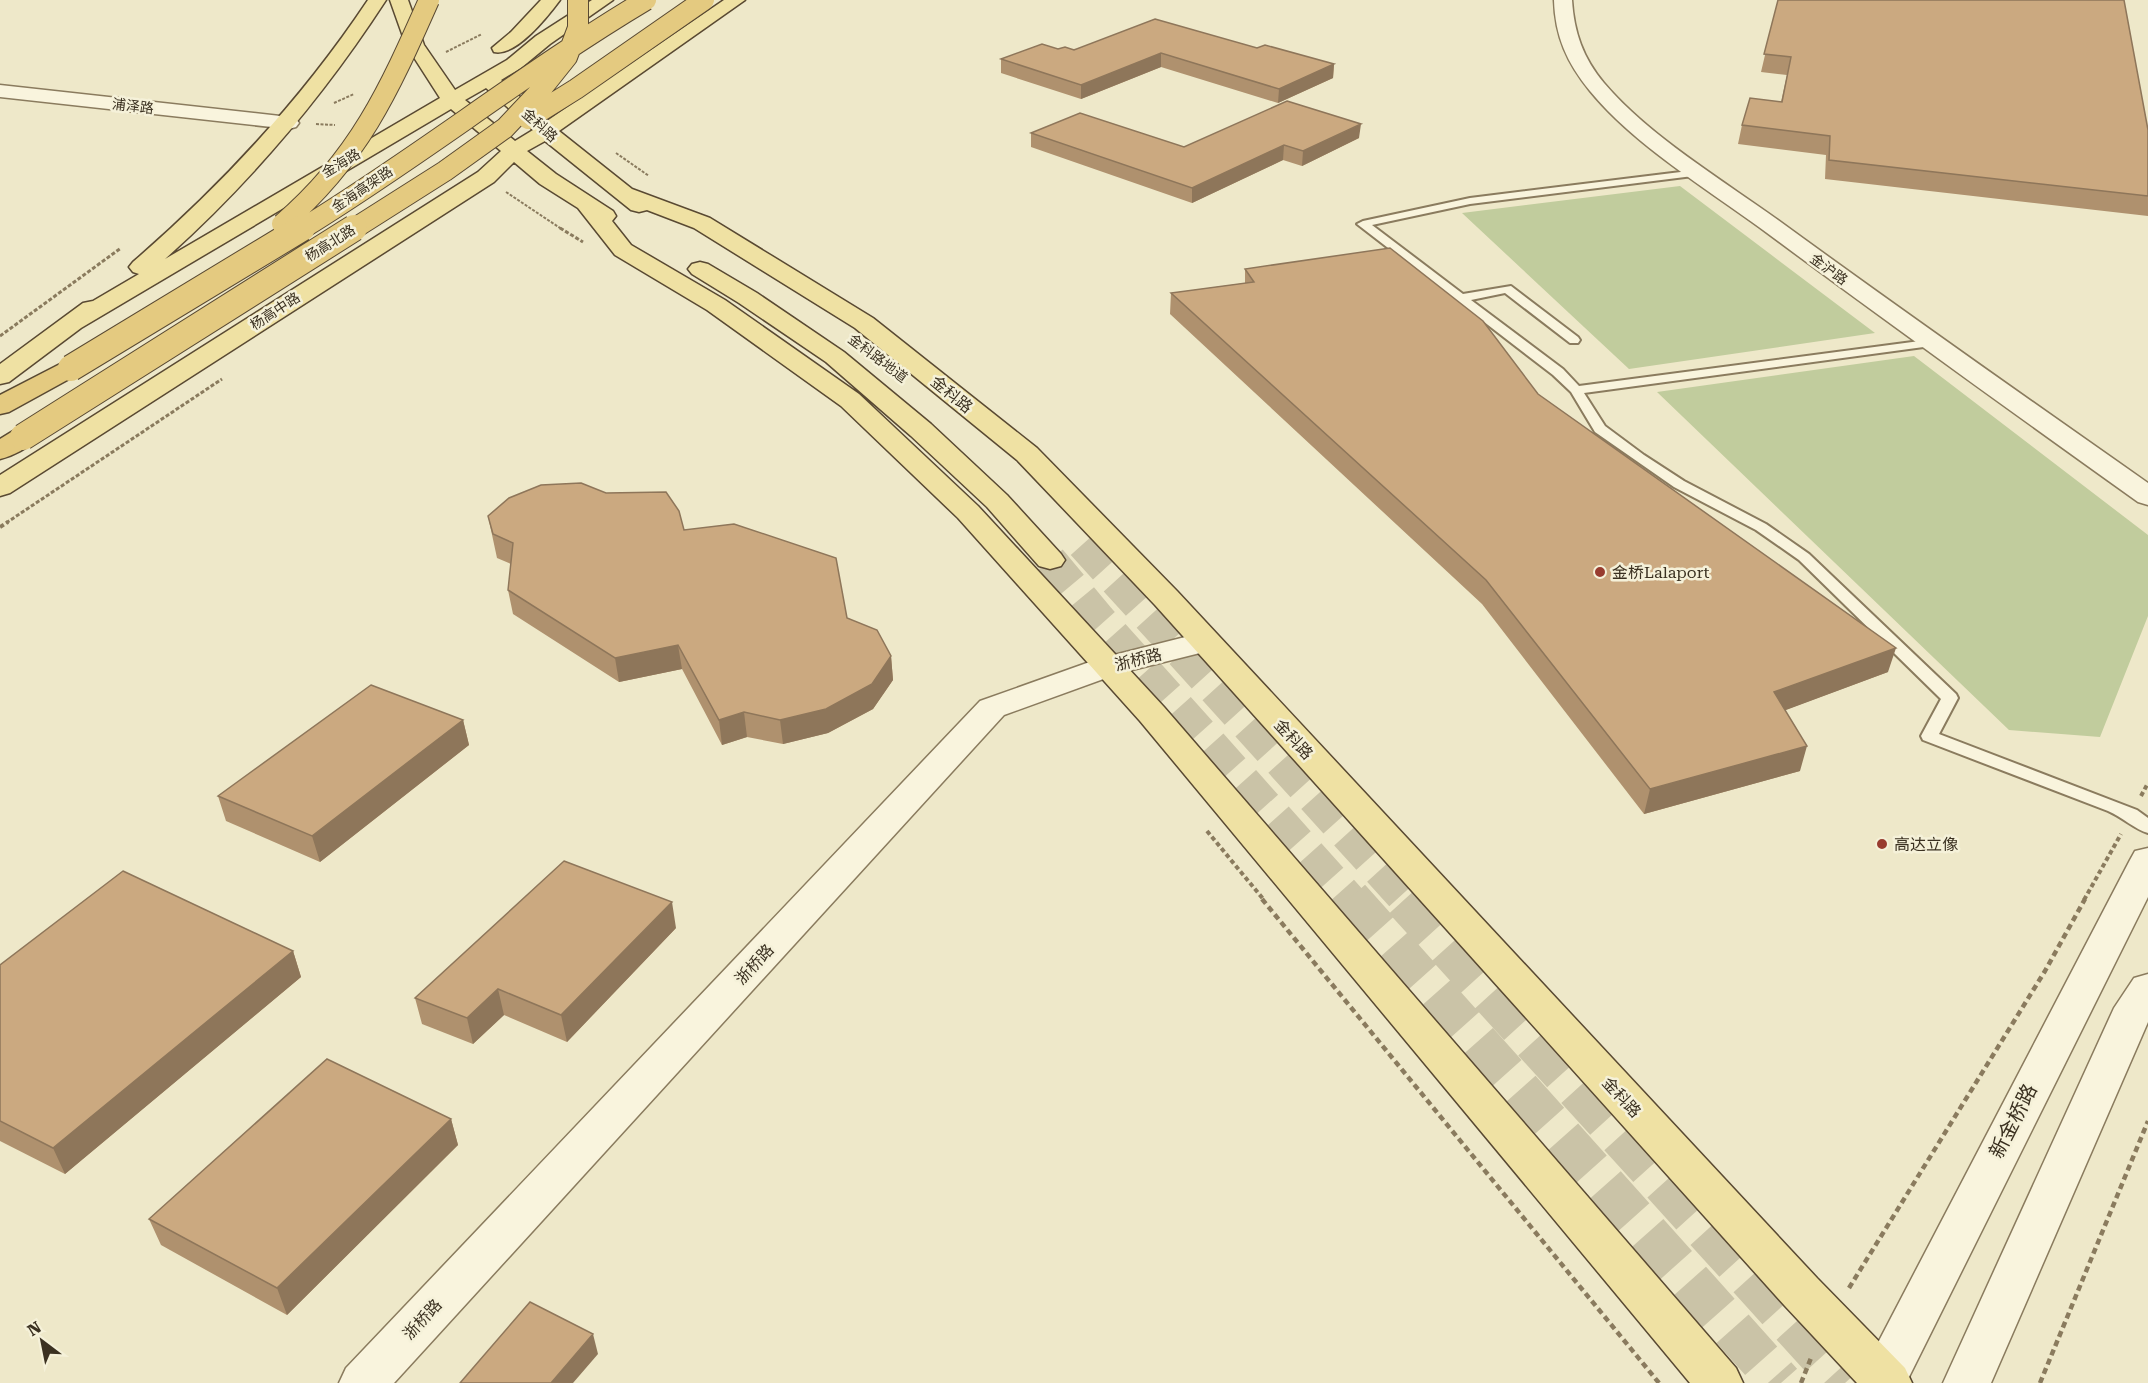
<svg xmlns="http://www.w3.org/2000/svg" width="2148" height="1383" viewBox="0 0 2148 1383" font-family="'Roboto Serif','Noto Sans SC',serif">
	<rect width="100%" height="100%" fill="#eee8c9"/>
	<path fill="#c1cc9d" d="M1680 186 1875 333 1629 369 1462 213Z
		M1914 356 2148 535V616L2100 737 2009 730 1657 392Z"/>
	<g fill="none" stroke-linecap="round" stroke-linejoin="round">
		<path stroke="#cac3a7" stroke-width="33" stroke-dasharray="33 16" stroke-linecap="butt" d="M1083 544 1406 900
			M1050 560 1099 619 1350 900"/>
		<path stroke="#cac3a7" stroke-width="43" stroke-dasharray="43 21" stroke-linecap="butt" d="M1349 899 1781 1383
			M1405 899 1845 1383"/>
		<defs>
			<path id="service" d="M1697 170 1702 173 1701 175 1470 204 1372 225 1463 294 1511 286 1578 337 1580 340 1578 343H1570L1505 293 1471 300 1563 369 1579 386 1935 339 1937 342 1935 345 1931 346 1584 393 1605 426 1644 455 1684 481 1766 524 1809 554 1956 694 1958 698 1939 734 2137 810 2148 818V833C2136 830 2122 817 2108 811L1923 740 1921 736 1941 699 1799 560 1756 530 1674 487 1595 432 1571 392 1553 375 1357 224 1363 221 1470 198Z"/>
			<path id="minor" d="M1554 0H1572C1574 32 1583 58 1604 83 1649 136 1721 179 1778 220 1900 309 2024 396 2148 483V505L2138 502C2012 412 1887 322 1763 230 1707 189 1633 144 1590 91 1567 63 1555 36 1554 0Z
				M0 85 289 117 296 119 299 123 296 127 289 129 0 97Z
				M1205 632 1216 635 1221 642 1216 649 1120 673 1004 715 394 1383H339L346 1368 980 701 1098 659Z"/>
			<path id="tertiary" d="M2148 848V897L1906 1383H1857L2130 860 2135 851Z
				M2148 974V1022L1991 1383H1943L2114 1008 2134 978Z"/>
			<path id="primary" d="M368 0H386C323 97 251 182 165 259L440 98 406 45 390 0H408L424 45 455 90 507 60 536 36 592 0H613L550 44 521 68 501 80 547 121 724 0H745L559 131 632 189 710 218 873 318 1037 448 1177 591 1817 1278 1905 1368 1912 1383H1857L1785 1306 1155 605 1017 460 855 328 694 228 647 210 639 212 631 210 545 141 527 151 556 174 613 211 616 216 612 221 631 245 725 300 859 394 978 506 1164 707 1736 1368 1743 1383H1690L1140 721 958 518 841 406 707 310 615 255 578 208 540 184 514 162 494 182 10 493 0 496V475L478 172 501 151 451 109 81 328 9 382 0 384V364L83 303 93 301 139 274 133 272 129 267 133 262C223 184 302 99 368 0ZM486 88 533 130 515 141 465 100Z
				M541 0H560C548 16 516 57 494 52L492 48 511 32Z
				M700 262 708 264 757 293 844 352 931 424 1007 495 1061 554 1065 560 1061 566 1050 569 1039 566 987 507 911 436 826 362 739 303 692 274 688 269 692 264Z"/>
			<path id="trunk" d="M71 360 80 363 84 368 80 373 9 412 0 414V395L62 363Z
				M23 429 33 431 37 437C29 448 13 456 0 459V439L13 431Z"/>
		</defs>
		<use href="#service" stroke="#8a7b5e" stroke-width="4"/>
		<use href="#minor" stroke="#8a7b5e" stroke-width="3"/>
		<use href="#tertiary" stroke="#8a7b5e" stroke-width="3"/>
		<use href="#primary" stroke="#594932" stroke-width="3"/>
		<use href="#trunk" stroke="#594932" stroke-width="3"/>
		<path stroke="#8a7b5e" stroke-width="2" stroke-dasharray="3 1.5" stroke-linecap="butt" d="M446 52 482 34
			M334 103 354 94
			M316 124 335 125
			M616 153 649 176
			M506 192 563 230"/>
		<path stroke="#8a7b5e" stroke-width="3" stroke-dasharray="4 2" stroke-linecap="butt" d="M560 228 583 242
			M0 336 121 248
			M6 523 222 379"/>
		<path stroke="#8a7b5e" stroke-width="4" stroke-dasharray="4.5 3" stroke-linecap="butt" d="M0 527 8 522
			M2141 796 2148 783
			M1207 831 1264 900
			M2084 900 2121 834"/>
		<path stroke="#8a7b5e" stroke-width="4.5" stroke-dasharray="6 4" stroke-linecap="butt" d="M1262 899 1659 1383
			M1849 1288 2045 971 2085 899
			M1801 1383 1811 1358
			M2040 1383 2148 1121"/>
		<use href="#service" fill="#f9f4dd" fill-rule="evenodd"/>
		<use href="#minor" fill="#f9f4dd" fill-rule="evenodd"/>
		<use href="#tertiary" fill="#f9f4dd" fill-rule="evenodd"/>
		<use href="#primary" fill="#efe1a3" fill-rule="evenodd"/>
		<use href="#trunk" fill="#e4ca80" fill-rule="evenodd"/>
		<defs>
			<path id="trunk-bridge-far1" d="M528 119 576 89 704 0
				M282 224C359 158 389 90 429 0
				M300 230C418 158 527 71 646 0
				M352 230 445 171 505 128 539 92 567 57 578 28V0"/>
			<path id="trunk-bridge" d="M71 368 302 228
				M23 437 354 228"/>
		</defs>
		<use href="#trunk-bridge-far1" stroke="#594932" stroke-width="22" stroke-linecap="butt"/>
		<use href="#trunk-bridge" stroke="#594932" stroke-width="28" stroke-linecap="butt"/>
		<use href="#trunk-bridge-far1" stroke="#e4ca80" stroke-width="20"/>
		<use href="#trunk-bridge" stroke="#e4ca80" stroke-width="26"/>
	</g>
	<path fill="#af916e" d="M1778 0 2148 130V216L1825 179 1826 155 1738 144 1742 125 1781 102 1787 75 1761 72Z
		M1257 48 1334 64 1333 78 1278 103 1161 67 1081 99 1001 73V59L1058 49Z
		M1031 133 1184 147 1359 138 1302 166 1283 160 1192 203 1031 147Z
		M1245 269 1538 394 1888 672 1785 710 1800 771 1644 814 1482 604 1170 314 1171 293 1245 283Z
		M488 516 684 530 847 618 891 656 893 680 873 709 828 733 783 744 747 737 722 745 682 669 619 682 513 614 508 590 511 564 497 558Z
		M463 720 469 745 320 862 226 821 218 796Z
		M676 928 567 1042 504 1015 473 1044 422 1024 415 998Z
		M293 951 301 977 65 1174 0 1141V965Z
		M451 1119 458 1145 287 1315 161 1245 149 1219Z"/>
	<path fill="#8e765a" d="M1161 53V67L1081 99V85Z
		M1334 64 1333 78 1278 103 1279 89Z
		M1361 124 1359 138 1302 166 1303 151Z
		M1284 145 1283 160 1192 203V188Z
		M678 645 682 669 619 682 615 658Z
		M1896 648 1888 672 1767 717 1774 692Z
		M891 656 893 680 873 709 828 733 783 744 780 720Z
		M744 712 747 737 722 745 719 720Z
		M463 720 469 745 320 862 312 836Z
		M1807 746 1800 771 1644 814 1650 789Z
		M672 902 676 928 567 1042 561 1015Z
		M293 951 301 977 65 1174 53 1148Z
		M498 989 504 1015 473 1044 467 1018Z
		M451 1119 458 1145 287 1315 277 1288Z
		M593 1334 598 1354 573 1383H551Z"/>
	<path fill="#cba980" stroke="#8e765a" stroke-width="1.5" d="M1778 0H2124L2148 130V196L1829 160 1830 136 1742 125 1750 98 1782 102 1791 57 1764 54Z
		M1155 19 1257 48 1265 45 1334 64 1279 89 1161 53 1081 85 1001 59 1042 44 1058 49 1065 47 1074 50Z
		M1287 101 1361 124 1303 151 1284 145 1192 188 1031 133 1080 113 1184 147Z
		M1390 248 1483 321 1538 394 1896 648 1774 692 1807 746 1650 789 1486 580 1171 293 1254 282 1245 269Z
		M581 483 606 493 666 492 679 511 684 530 734 524 836 558 847 618 877 630 891 656 872 684 826 709 780 720 744 712 719 720 678 645 615 658 508 590 513 543 493 534 488 516 509 498 541 485Z
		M371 685 463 720 312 836 218 796Z
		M564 861 672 902 561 1015 498 989 467 1018 415 998Z
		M123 871 293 951 53 1148 0 1121V965Z
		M327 1059 451 1119 277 1288 149 1219Z
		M530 1302 593 1334 551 1383H460Z"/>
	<g fill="#983c2f" stroke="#f5f1d9" stroke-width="2">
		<circle cx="1600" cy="572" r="6"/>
		<circle cx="1882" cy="844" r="6"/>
	</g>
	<g text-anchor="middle" stroke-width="5" stroke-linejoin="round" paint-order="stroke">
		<g font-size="14" fill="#3b3121" stroke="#f5f1d9">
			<text transform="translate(133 106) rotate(7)" y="5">浦泽路</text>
			<text transform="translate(540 125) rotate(42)" y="5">金科路</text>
			<text transform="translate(341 163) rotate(-31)" y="5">金海路</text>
			<text transform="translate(362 189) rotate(-34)" y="5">金海高架路</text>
			<text transform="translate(330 243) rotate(-32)" y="5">杨高北路</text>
			<text transform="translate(1829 269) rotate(36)" y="5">金沪路</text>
			<text transform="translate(275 311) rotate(-33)" y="5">杨高中路</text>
			<text transform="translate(878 358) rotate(37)" y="5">金科路地道</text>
		</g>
		<g font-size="16" fill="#3b3121" stroke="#f5f1d9">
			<text transform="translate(952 394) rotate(39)" y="6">金科路</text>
			<text transform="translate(1138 659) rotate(-14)" y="6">浙桥路</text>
			<text transform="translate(1294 739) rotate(47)" y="6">金科路</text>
			<text transform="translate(754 964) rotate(-47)" y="6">浙桥路</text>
			<text transform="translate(1622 1097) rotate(47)" y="6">金科路</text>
			<text transform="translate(422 1319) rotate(-47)" y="6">浙桥路</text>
		</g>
		<g font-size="16" fill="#3b3121" stroke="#f5f1d9" text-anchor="start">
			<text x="1612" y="578">金桥Lalaport</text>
			<text x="1894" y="850">高达立像</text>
		</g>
		<g font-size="20" fill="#3b3121" stroke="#f5f1d9">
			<text transform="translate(2013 1121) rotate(-63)" y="7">新金桥路</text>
		</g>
	</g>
	<g transform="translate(42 1341) rotate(328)" stroke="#f5f1d9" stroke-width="4.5" paint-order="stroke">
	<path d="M0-4.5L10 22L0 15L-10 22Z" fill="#3b3121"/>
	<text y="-9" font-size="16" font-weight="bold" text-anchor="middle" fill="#3b3121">N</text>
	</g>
</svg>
